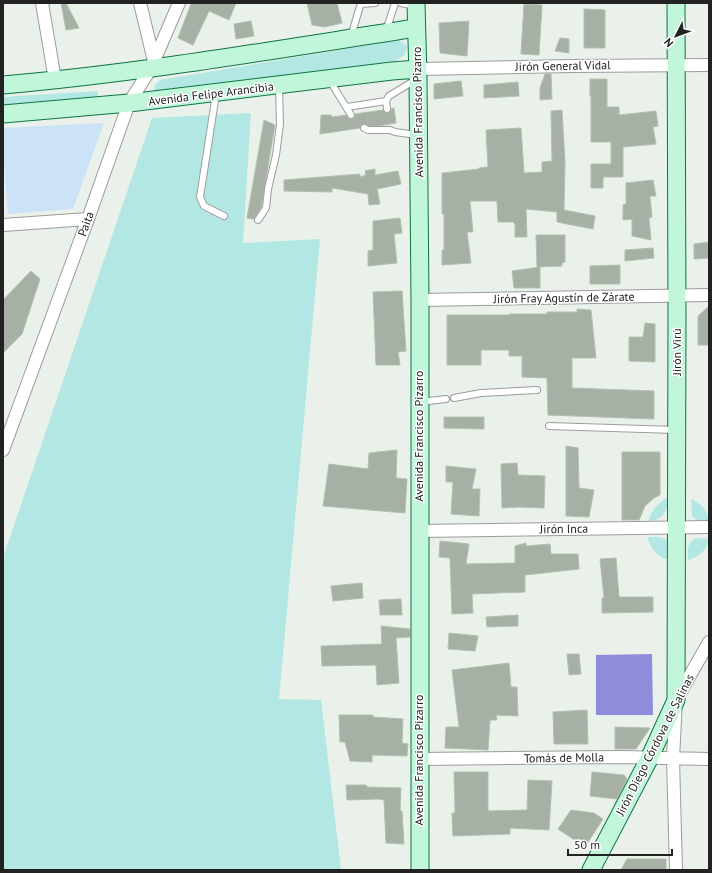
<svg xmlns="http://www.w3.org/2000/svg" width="712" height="873" viewBox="0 0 712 873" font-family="'PT Sans',sans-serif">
	<rect width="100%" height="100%" fill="#e9f1ea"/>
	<path fill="#b3e7e3" d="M399 40 407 46 405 55 395 61 154 93 155 85 160 80Z
		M97 91 98 96 93 100 3 106V97Z
		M251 113 243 243 320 239 279 699 321 700 341 870H3V558L152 118Z
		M669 497C669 512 661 520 648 522 651 510 658 503 669 497Z
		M691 499C701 503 708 511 709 522H700L692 516Z
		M647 537C655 537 663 536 668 541L667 559C657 558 650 546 647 537Z
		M696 538 708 539C709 549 697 558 688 560 688 551 686 543 696 538Z"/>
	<path fill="#cbe2f7" d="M104 123 73 209 8 214 3 151V128Z"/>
	<path fill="#8f8ddb" d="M652 654 653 715H596V655Z"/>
	<path fill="#a7b0a5" stroke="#b0c2ac" d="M61 3H66L79 28 66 30Z
		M189 3H236L229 20 209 11 193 45 178 38 191 4Z
		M307 3H337L342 23 325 27 312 25Z
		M524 4 542 5 539 55 521 54Z
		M584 9 605 10V48H584Z
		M251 21 254 36 236 39 234 24Z
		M469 21 467 56 440 53 439 23Z
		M560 38 569 39V53L555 51Z
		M545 74H551L552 99 540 100V88Z
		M590 79H607V107H619V115L656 111 658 126 653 127 656 144 623 147V177H603V188H591V164H611V142H591V96H590Z
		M461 81 463 96 434 99V84Z
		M518 82 519 96 484 98V85Z
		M394 108 396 123 378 126H369L363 124 360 126V128L320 134 321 115H331L332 117 346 115 349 119H352L355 117V114L383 110 385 113H388L391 111V109Z
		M562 110 565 162 564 210 595 216 593 229 557 222V212L526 209 527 237H515V224L513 222H498L497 201H470L473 232H467L471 263 442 265V250H444V214H442V173L479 169V168L488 167 486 130 521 128 524 173 542 172V162L552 161 551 111Z
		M264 120 275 125 261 208 254 219 247 218Z
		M375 169V175L398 171 401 184 377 189 380 204 369 205 368 194 332 188V192L284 191V180L360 174V177L366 175 365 171Z
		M653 180 656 196H650L652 217 649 218 651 240 632 236V219L623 220V205L626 204V183Z
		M400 218 402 233 394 234 397 263 368 266V251L373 250V221Z
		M536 235H565V262L562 263V266L537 267Z
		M709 242V258L694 259V244Z
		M653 248 654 258 625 261V250Z
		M620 265V284H590V266Z
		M540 267V288H514L512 271Z
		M31 271 40 279 22 334 3 353V300Z
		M402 291 406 351 398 352 400 365H376L373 292Z
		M709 306V345H698V316Z
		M577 309 591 310 596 358H572V388L654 391V419L548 415 547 378 522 377V356H509V350H481V365H447V315H509V314H547V312H577Z
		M645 323 655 324V362L629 361V337H643Z
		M444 417H484V429L444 428Z
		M566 446 578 448 579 488 594 490 589 517 566 516Z
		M397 450 396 478 407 479 405 513 323 506 329 464 368 469 369 453Z
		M622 452H660V495L654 498 645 506 639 520H622Z
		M517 463 518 475 545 476 544 508 519 507 502 508 501 464Z
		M446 466 476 469 472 489H480L479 516 451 514 453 482H446Z
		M440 541 469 544 466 564 515 563V546L526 543V546L550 544 551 554H578L579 569 525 575V592L472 594 473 613 452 614 450 558 439 557Z
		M616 558 619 597H653V612L602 613V598H604L600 559Z
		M362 583 363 598 333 601 331 586Z
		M401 599 402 615H380L379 600Z
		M518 615V626L487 627 486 617Z
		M381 626 410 629V637L396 638 399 683 377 685 376 665 322 666 321 646 382 644Z
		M449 633 478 636 475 651 448 649Z
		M567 654H579L581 674 569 675Z
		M509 663 511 687H517L518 716 496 715 497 720H490L488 750 445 748 446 727H459L452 670Z
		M587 710 588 744H554L553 712Z
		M339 715H373V717L403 719 402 743 408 744 407 756 372 755V762L350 761 345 742H340Z
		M615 727 650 728 636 749H615Z
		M454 772H488V811L527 810 528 780 552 781 549 830 510 828V834L453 836 452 813H455Z
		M592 772 624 775 627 779 617 799 590 796Z
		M346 785H366L367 787 401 788 400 811H402L404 844 386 843 384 800 378 799 347 800Z
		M571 810 594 813 603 819 585 847 558 829Z
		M627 859H666V870H621Z"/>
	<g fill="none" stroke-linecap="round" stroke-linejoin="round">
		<defs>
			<path id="lane" d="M401 3 415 6
				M361 4 375 3
				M386 31 395 3
				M351 36 361 3
				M330 81 351 115
				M216 94 200 197 204 206 224 216
				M347 107 386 101
				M387 109 386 101 389 96 417 79
				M364 128 368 130H390L395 132 417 135
				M258 220 266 208 268 189 276 155 280 124 279 86
				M454 398 481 393 537 390
				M420 402 446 399
				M549 426 675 430"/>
			<path id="street" d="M42 3 55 80
				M140 3 154 61
				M418 69 571 66 709 65
				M3 225 88 219
				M420 300 709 295
				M3 450 88 219 129 103 151 68 179 3
				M419 531 709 527
				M419 759 621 757 709 759
				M676 870 673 759 676 700 709 642"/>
			<path id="secondary" d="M416 3 418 78 420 300V870
				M3 85C142 73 279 49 416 28
				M3 114 129 103 392 71 418 69
				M591 870 649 759 676 700 677 316 676 3"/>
		</defs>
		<use href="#lane" stroke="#9c9c9c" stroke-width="8"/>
		<use href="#street" stroke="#9c9c9c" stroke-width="14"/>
		<use href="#secondary" stroke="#0c7542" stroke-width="19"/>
		<use href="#lane" stroke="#fff" stroke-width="6"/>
		<use href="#street" stroke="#fff" stroke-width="12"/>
		<use href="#secondary" stroke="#c2f6da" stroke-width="17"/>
	</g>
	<g text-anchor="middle" stroke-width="3" stroke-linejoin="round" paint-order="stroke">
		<g font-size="12" fill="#222" stroke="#fff">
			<text transform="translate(563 66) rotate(-1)" y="4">Jirón General Vidal</text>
			<text transform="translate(211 94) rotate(-7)" y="4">Avenida Felipe Arancibia</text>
			<text transform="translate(418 112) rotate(-91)" y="4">Avenida Francisco Pizarro</text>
			<text transform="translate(86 224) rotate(-70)" y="4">Paita</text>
			<text transform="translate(564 298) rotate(-1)" y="4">Jirón Fray Agustín de Zárate</text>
			<text transform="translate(677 352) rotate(-90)" y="4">Jirón Virú</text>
			<text transform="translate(419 436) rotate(-90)" y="4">Avenida Francisco Pizarro</text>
			<text transform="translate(564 529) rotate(-1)" y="4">Jirón Inca</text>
			<text transform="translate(655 745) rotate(-63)" y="4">Jirón Diego Córdova de Salinas</text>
			<text transform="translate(564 758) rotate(-1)" y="4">Tomás de Molla</text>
			<text transform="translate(419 760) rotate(-90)" y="4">Avenida Francisco Pizarro</text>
		</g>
	</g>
	<rect width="712" height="873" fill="none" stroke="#222222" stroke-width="8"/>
	<g transform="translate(676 36) rotate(228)" stroke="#ffffff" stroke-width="3" paint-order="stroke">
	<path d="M0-3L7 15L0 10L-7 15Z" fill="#222222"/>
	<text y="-6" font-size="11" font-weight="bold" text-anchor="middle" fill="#222222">N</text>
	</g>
	<path d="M568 849v6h104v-6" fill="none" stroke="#222222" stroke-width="2"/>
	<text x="574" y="849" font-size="12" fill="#222222" stroke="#ffffff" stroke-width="3" paint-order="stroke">50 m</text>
</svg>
